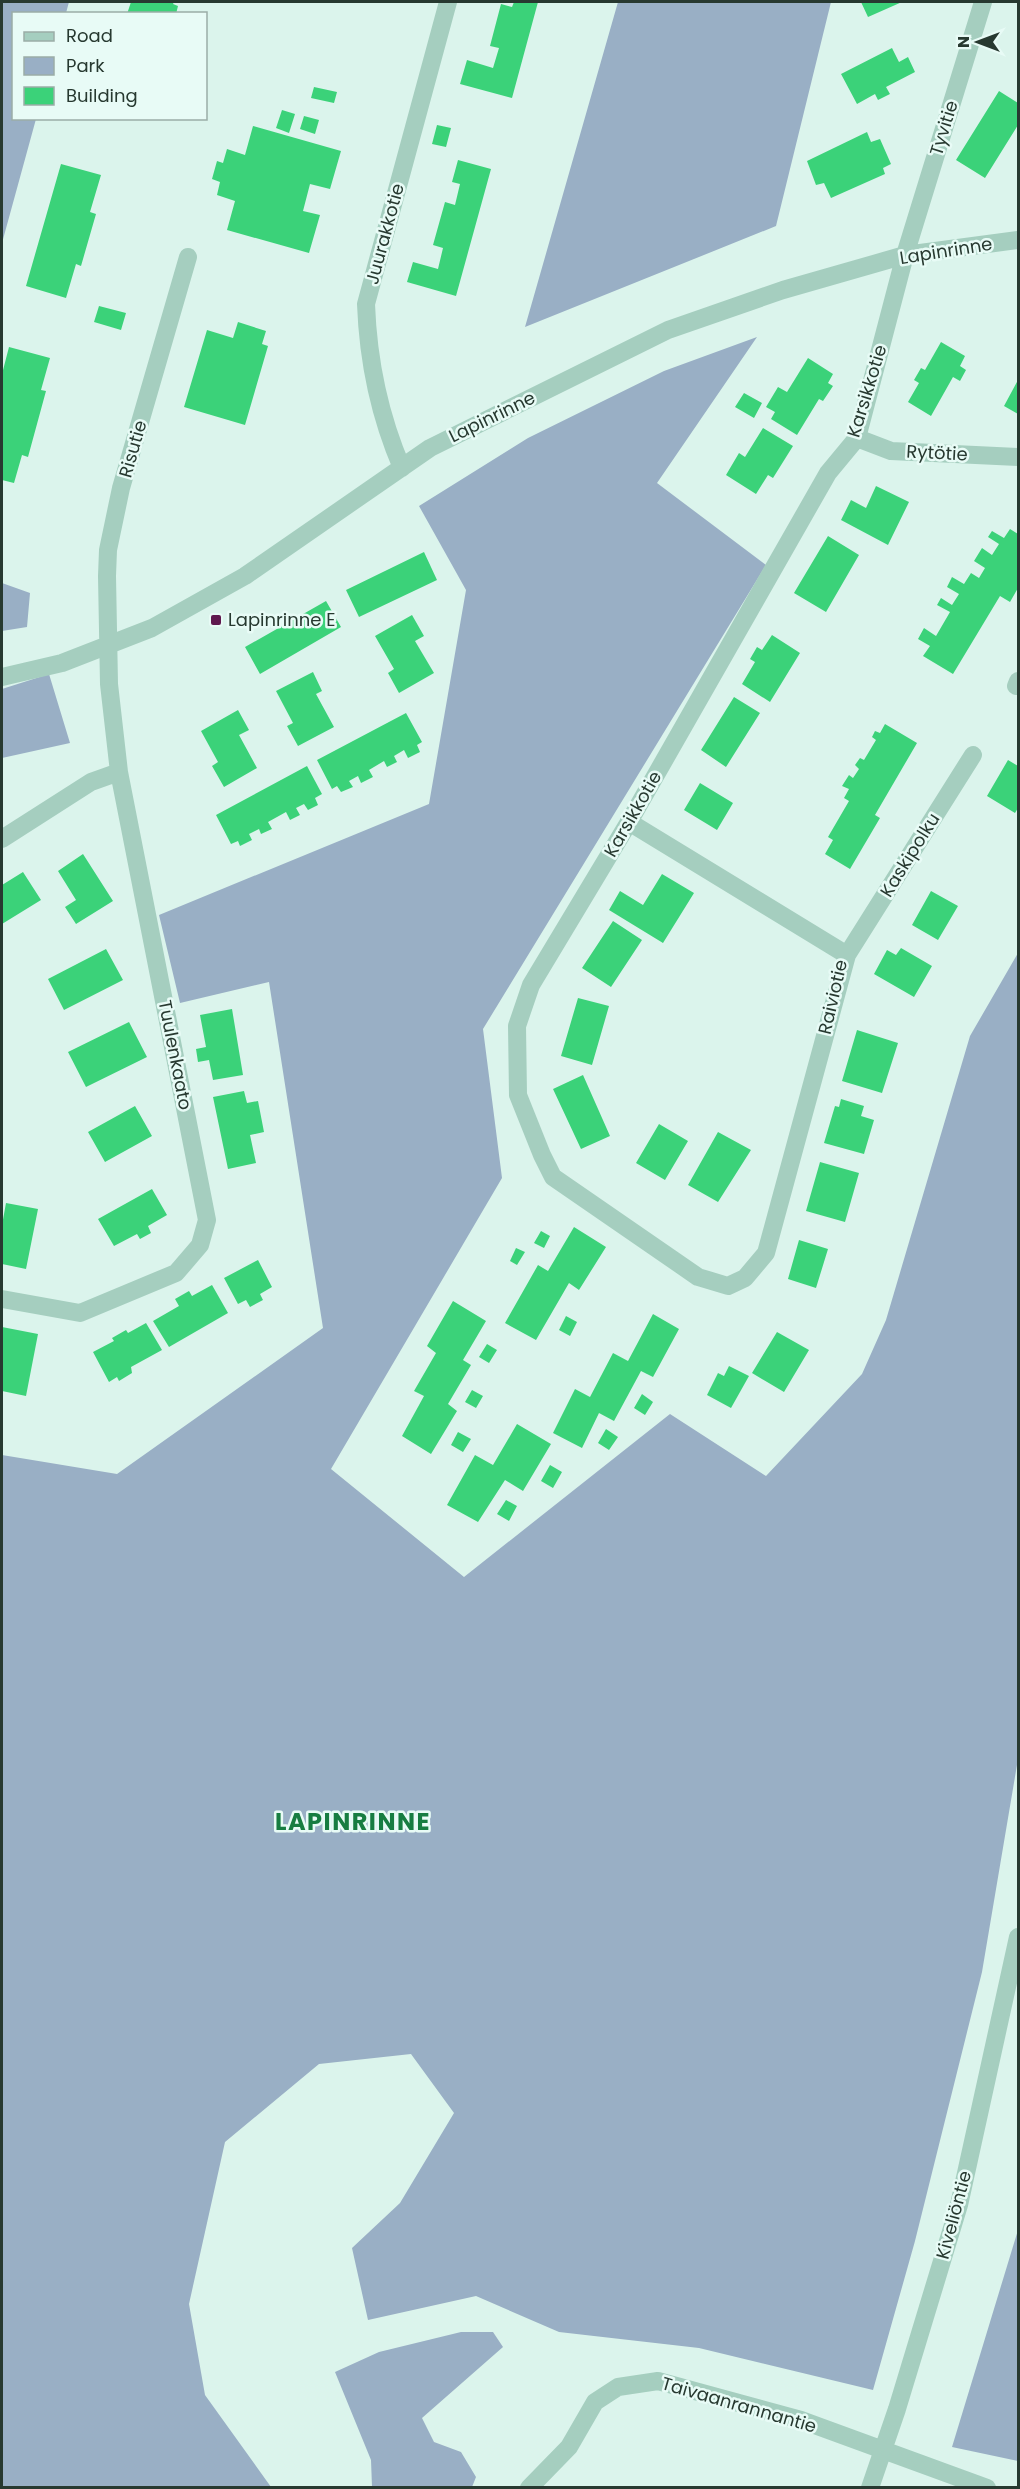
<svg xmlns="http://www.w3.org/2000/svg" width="1020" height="2489" viewBox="0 0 1020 2489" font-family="Poppins,sans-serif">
	<rect width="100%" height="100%" fill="#dbf4ec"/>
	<path fill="#99afc5" d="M2 2H69L66 13 14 14V118L36 119 2 243Z
		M618 2H831L776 226 525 327Z
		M757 337 657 483 766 565 483 1029 502 1178 331 1469 464 1577 670 1414 766 1476 862 1374 886 1320 970 1036 1018 953V1759L982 1972 915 2241 873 2390 699 2348 559 2332 476 2296 368 2320 352 2248 400 2203 454 2113 411 2054 319 2064 225 2142 189 2304 205 2395 271 2487H2V1455L117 1474 323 1328 269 982 180 1003 159 915 429 804 466 590 419 506 528 438 664 371Z
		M2 583 30 593 27 627 2 631Z
		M49 674 70 743 2 758V689Z
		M1018 2230V2461L952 2447Z
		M461 2332H493L503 2347 422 2418 434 2442 461 2452 476 2477 472 2487H372L371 2460 335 2372 379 2352Z"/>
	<path fill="#3bd279" d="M131 2H174L173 4 178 6 176 14H127Z
		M514 2H538L512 98 460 84 467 60 493 68 499 48 490 46 501 4 512 7Z
		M861 2H902L868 17Z
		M892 48 899 62 908 57 915 72 886 87 890 94 878 100 875 94 857 104 841 74Z
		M314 87 337 92 334 103 311 98Z
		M999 91 1018 103V125L985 178 956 160Z
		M282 110 295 114 289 133 276 128Z
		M304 116 319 120 315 134 300 129Z
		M437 125 451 128 446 147 432 144Z
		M253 126 341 151 330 189 310 184 303 211 320 215 309 253 227 230 235 201 217 195 220 182 212 179 217 161 223 163 227 149 245 155Z
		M867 132 871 142 880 139 891 164 883 168 885 174 831 198 824 183 816 185 807 161Z
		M458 160 491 169 456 296 407 282 413 262 438 269 443 248 433 245 445 202 455 205 460 184 452 182Z
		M61 164 101 175 90 212 96 214 81 266 76 264 66 298 26 286Z
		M99 306 126 313 121 330 94 322Z
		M238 322 266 331 262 344 268 346 245 425 184 407 207 330 233 338Z
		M941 342 965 356 960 366 966 370 960 381 953 377 931 416 908 402 919 383 914 380 921 368 925 370Z
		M9 347 50 358 41 390 46 391 28 457 22 455 14 483 2 480V374Z
		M808 358 833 374 828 383 833 386 823 401 819 399 797 435 771 419 775 412 766 407 778 387 787 392Z
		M1018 380V414L1004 406Z
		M744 393 762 403 754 418 735 407Z
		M763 428 793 446 773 478 768 475 756 494 726 475 739 453 745 457Z
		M876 486 909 502 888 545 841 520 851 500 866 508Z
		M1010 529 1018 534V588L1010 602 1000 596 953 674 923 656 930 646 918 639 924 628 936 636 950 612 937 605 941 598 952 605 959 594 947 587 952 577 964 584 971 573 979 578 985 568 974 561 982 548 992 555 999 544 988 537 992 531 1004 538Z
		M828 536 859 555 826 612 794 593Z
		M424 552 437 580 359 617 346 590Z
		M326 601 341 627 260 674 245 647Z
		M412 615 424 636 415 641 434 673 399 693 388 673 394 669 375 636Z
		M772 635 800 653 770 702 742 684 755 662 750 659 757 647 762 650Z
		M313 672 322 691 316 694 334 727 298 746 287 726 293 723 276 691Z
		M734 697 760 713 726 767 701 750Z
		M238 710 249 730 239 735 257 768 224 787 212 766 218 762 201 731Z
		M406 713 422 742 417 745 420 752 408 758 404 750 394 756 397 762 387 767 384 761 369 770 373 777 361 783 358 776 349 781 353 787 341 792 337 786 332 789 317 760Z
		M885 724 917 743 875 815 880 818 850 869 825 854 833 840 828 837 849 801 844 798 849 789 842 786 849 775 853 778 859 769 855 765 860 758 864 760 876 740 872 737 875 731 880 733Z
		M1008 760 1018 766V808L1015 813 987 796Z
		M307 766 322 794 315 798 318 805 308 810 304 804 296 808 300 815 290 820 286 812 268 822 272 829 261 834 259 829 249 834 252 840 240 846 238 841 231 844 216 815Z
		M700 783 733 803 717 830 684 810Z
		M83 854 113 901 76 924 65 907 76 900 58 871Z
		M23 872 41 900 2 924V885Z
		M662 874 694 893 663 943 609 910 620 891 643 905Z
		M931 891 958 906 938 940 912 925Z
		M613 921 642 940 611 987 582 968Z
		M901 948 932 966 914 997 874 974 887 950 896 955Z
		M106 949 123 980 64 1010 48 979Z
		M578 998 609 1006 592 1065 561 1056Z
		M232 1009 243 1075 213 1080 209 1060 198 1062 196 1049 206 1047 200 1015Z
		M129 1022 147 1057 86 1087 68 1052Z
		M857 1030 898 1043 882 1093 842 1081Z
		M583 1075 610 1136 581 1149 553 1089Z
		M244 1091 247 1103 258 1101 264 1132 250 1135 256 1163 228 1169 213 1097Z
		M841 1099 864 1106 861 1116 874 1120 864 1154 824 1143 835 1106 839 1107Z
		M135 1106 152 1136 105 1162 88 1132Z
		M659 1124 688 1141 665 1180 636 1163Z
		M718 1132 751 1150 718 1202 688 1185Z
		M820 1162 859 1173 845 1222 806 1211Z
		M152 1189 167 1215 148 1226 151 1233 140 1239 137 1234 114 1246 98 1219Z
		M6 1203 38 1209 26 1269 2 1264V1225Z
		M574 1227 606 1247 579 1290 569 1283 536 1340 505 1323 538 1265 548 1271Z
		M541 1231 550 1236 544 1248 534 1243Z
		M799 1240 828 1249 816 1288 788 1279Z
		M516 1248 525 1252 517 1265 510 1261Z
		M258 1260 272 1287 260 1294 263 1300 250 1307 246 1300 238 1304 224 1278Z
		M212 1285 228 1313 169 1347 153 1321 179 1306 175 1299 189 1291 192 1296Z
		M453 1301 486 1321 463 1360 471 1365 448 1404 457 1411 431 1454 402 1436 424 1396 414 1391 436 1353 427 1346Z
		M653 1314 679 1329 653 1377 641 1371 614 1421 599 1413 582 1448 553 1433 575 1389 590 1397 613 1353 628 1361Z
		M566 1316 577 1322 570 1336 559 1330Z
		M146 1323 162 1350 131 1367 132 1373 119 1381 117 1377 109 1382 93 1352 114 1341 112 1338 126 1330 128 1333Z
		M2 1327 38 1334 26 1396 2 1391Z
		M777 1332 809 1350 784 1392 752 1373Z
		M487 1344 497 1350 489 1363 479 1357Z
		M729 1366 749 1376 731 1408 707 1395 718 1373 724 1376Z
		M472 1390 483 1396 476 1408 465 1402Z
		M642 1394 653 1402 645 1415 634 1408Z
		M517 1424 551 1444 523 1491 505 1480 478 1522 447 1505 475 1455 493 1465Z
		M606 1429 618 1437 609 1450 598 1443Z
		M458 1432 471 1439 463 1452 451 1445Z
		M550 1465 562 1472 553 1488 541 1481Z
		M506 1500 517 1506 509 1521 497 1514Z"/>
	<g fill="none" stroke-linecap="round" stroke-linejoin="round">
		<path stroke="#a5cebf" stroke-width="18" d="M857 438 891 451 1018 457
			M402 468C380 417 368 359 366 304L448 2
			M2 677 62 663 152 628 245 576 430 448 668 330 783 290 905 255 1018 240
			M1016 686 1018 681
			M629 822 847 955 766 1253 745 1278 728 1286 698 1277 553 1177 542 1155 518 1095 517 1026 531 985 629 822 828 473 857 438 905 255 983 2
			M2 839 91 782 119 772
			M847 955 973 755
			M2 1299 80 1313 176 1273 200 1245 207 1220 119 772 109 684 107 576 108 550 121 488 188 257
			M529 2488 569 2447 595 2402 618 2387 658 2381 801 2420 987 2488
			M870 2488 897 2409 959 2205 1018 1937"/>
	</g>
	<rect fill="#5f184e" stroke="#e8fbf6" stroke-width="2" x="210" y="614" width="12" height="12" rx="3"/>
	<g text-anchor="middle" stroke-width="5" stroke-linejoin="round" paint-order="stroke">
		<g font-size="18" fill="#273930" stroke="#e8fbf6">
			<text transform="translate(944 128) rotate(-73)" y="6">Tyvitie</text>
			<text transform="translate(385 234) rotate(-75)" y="6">Juurakkotie</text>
			<text transform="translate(946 251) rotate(-9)" y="6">Lapinrinne</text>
			<text transform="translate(867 391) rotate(-73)" y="6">Karsikkotie</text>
			<text transform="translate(492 417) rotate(-26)" y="6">Lapinrinne</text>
			<text transform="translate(133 449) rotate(-74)" y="6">Risutie</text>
			<text transform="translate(937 453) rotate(3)" y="6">Rytötie</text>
			<text transform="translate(633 814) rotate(-60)" y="6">Karsikkotie</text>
			<text transform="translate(910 855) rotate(-58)" y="6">Kaskipolku</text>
			<text transform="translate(833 997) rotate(-77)" y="6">Raiviotie</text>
			<text transform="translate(175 1055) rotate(79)" y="6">Tuulenkaato</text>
			<text transform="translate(954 2215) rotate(-75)" y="6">Kiveliöntie</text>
			<text transform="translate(739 2405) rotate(16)" y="6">Taivaanrannantie</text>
		</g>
		<g font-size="18" fill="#273930" stroke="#e8fbf6" text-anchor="start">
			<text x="228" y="626">Lapinrinne E</text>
		</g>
		<g font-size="24" font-weight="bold" letter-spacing="1.5" fill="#177d41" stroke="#e8fbf6">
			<text x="353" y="1830">LAPINRINNE</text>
		</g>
	</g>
	<rect width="1020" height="2489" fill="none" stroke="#273930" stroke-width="6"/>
	<rect x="12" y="12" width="195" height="108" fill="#e8fbf6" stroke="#9bada7" stroke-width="1.5"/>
	<rect x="24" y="32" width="30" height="9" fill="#a5cebf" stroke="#9bada7" stroke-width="1.5"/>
	<text x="66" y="42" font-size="18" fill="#273930">Road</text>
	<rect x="24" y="57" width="30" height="18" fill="#99afc5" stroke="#9bada7" stroke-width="1.5"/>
	<text x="66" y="72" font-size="18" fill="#273930">Park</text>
	<rect x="24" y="87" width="30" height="18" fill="#3bd279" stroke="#9bada7" stroke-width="1.5"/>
	<text x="66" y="102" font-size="18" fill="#273930">Building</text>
	<g transform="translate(978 42) rotate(270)" stroke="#e8fbf6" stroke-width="4.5" paint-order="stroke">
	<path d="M0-4.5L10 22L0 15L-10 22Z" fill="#273930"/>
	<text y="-9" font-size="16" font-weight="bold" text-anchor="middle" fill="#273930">N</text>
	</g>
</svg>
